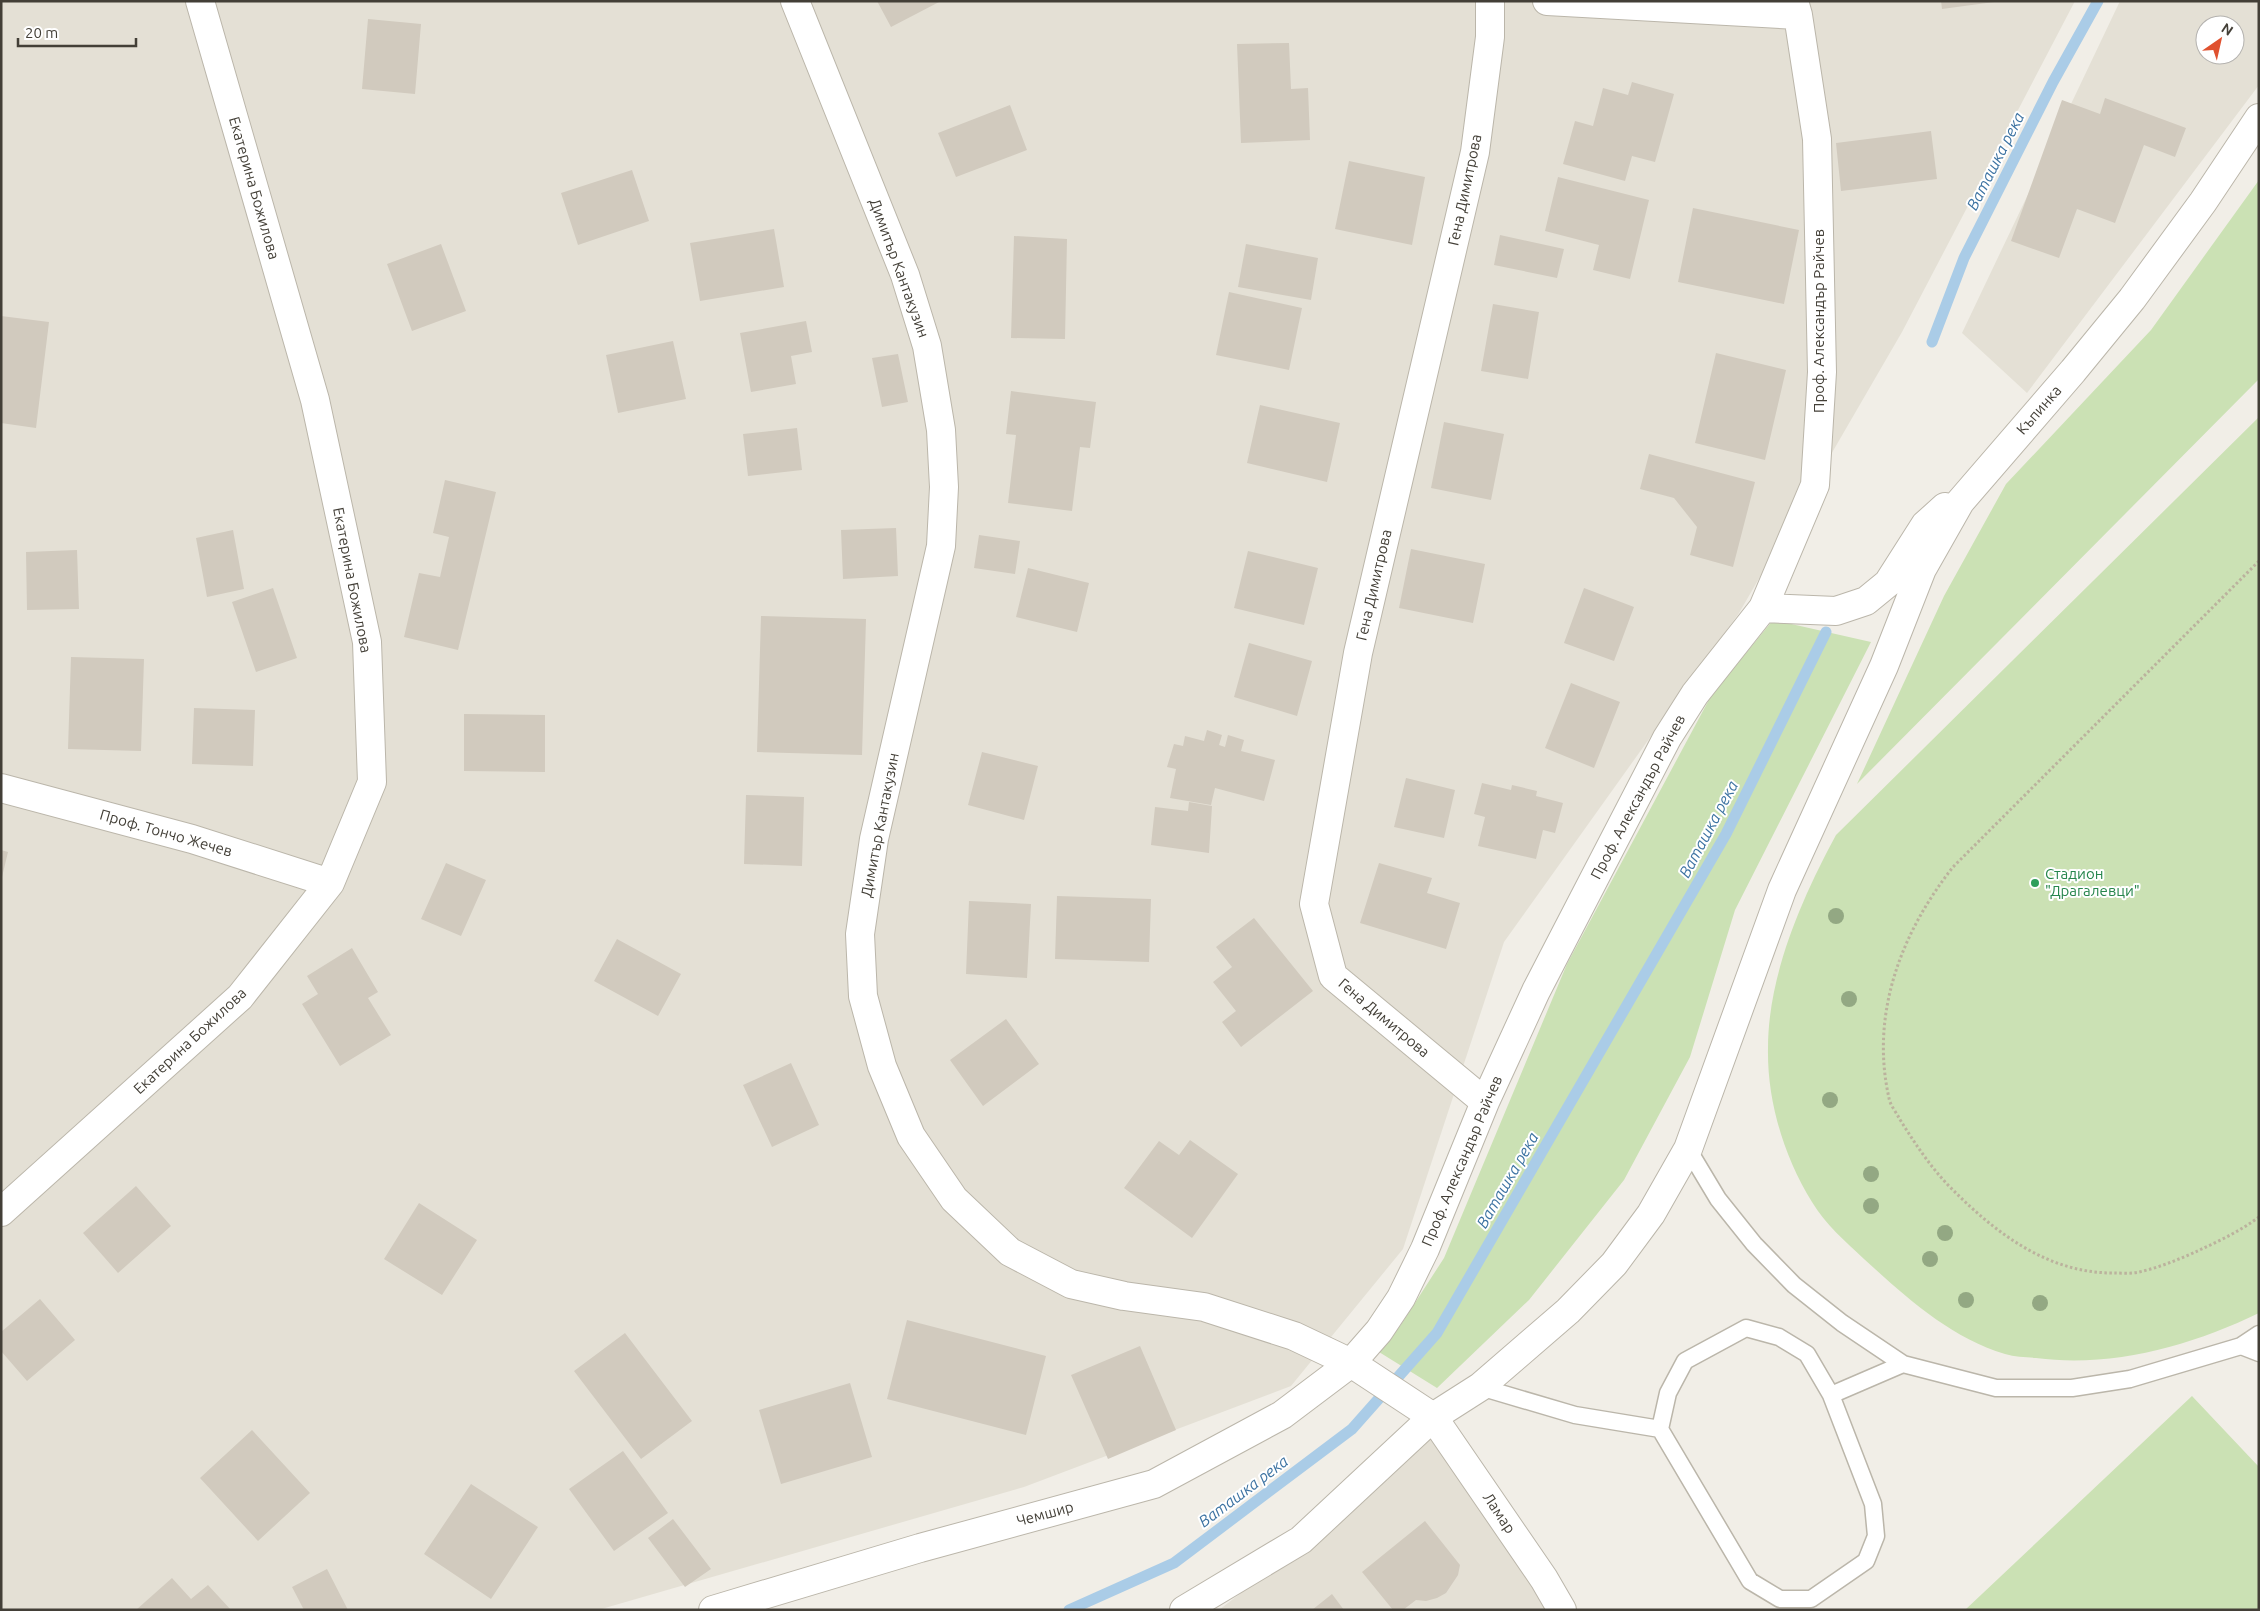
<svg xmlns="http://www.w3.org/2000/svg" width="2260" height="1611" viewBox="0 0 2260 1611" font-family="Ubuntu,sans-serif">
	<rect width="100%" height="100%" fill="#f1eee7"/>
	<path fill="#e4e0d5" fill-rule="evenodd" d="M1 1H2075L1902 332 1739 613 1504 942 1403 1249 1291 1386 1024 1487 598 1610H1Z
		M2120 1H2259V85L2027 393 1962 333ZM2205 25H2235V55H2205Z
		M1433 1417 1562 1610H1219L1389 1478Z"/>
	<path fill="#cbe1b4" d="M2259 180V379L1857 784 1944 596 2006 484 2151 330Z
		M2259 417V1313C2191 1346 2112 1368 2036 1358 2026 1357 2015 1357 2005 1354 1949 1337 1906 1297 1864 1259 1846 1242 1825 1224 1812 1202 1784 1157 1767 1101 1768 1048 1768 975 1802 898 1836 835Z
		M1773 620 1871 642 1735 910 1690 1057 1624 1180 1529 1300 1437 1388 1379 1352 1400 1326 1444 1258 1567 964 1711 696Z
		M2192 1396 2259 1467V1610H1965Z"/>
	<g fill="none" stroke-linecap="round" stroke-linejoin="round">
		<path stroke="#aacce7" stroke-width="11" d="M1932 342 1964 258 2053 82 2098 1
			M1069 1610 1174 1563 1352 1429 1437 1333 1726 834 1826 632"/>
	</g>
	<path fill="#d1cabe" d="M877 1H941L891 27Z
		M1941 1H1994V2L1942 9Z
		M368 19 421 24 415 94 362 89Z
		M1289 43 1291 89 1308 88 1310 140 1241 143 1237 44Z
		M1632 82 1674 94 1655 162 1632 156 1625 181 1563 164 1575 121 1593 126 1603 88 1628 95Z
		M2105 98 2186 128 2175 157 2144 145 2115 223 2077 209 2059 258 2011 241 2062 100 2100 114Z
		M1010 105 1027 150 956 177 938 133Z
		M1931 131 1937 179 1841 191 1836 143Z
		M1349 161 1425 177 1412 245 1335 229Z
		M632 170 649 221 578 245 561 193Z
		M1558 177 1649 200 1630 279 1593 270 1599 245 1545 231Z
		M1693 208 1799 230 1784 304 1678 282Z
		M774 229 784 287 700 301 690 243Z
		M1500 235 1564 249 1557 278 1494 265Z
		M1014 236 1067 239 1065 339 1011 338Z
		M441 244 466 311 412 331 387 264Z
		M1246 244 1318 258 1311 300 1238 287Z
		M1229 292 1302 308 1289 370 1216 355Z
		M1493 304 1539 312 1528 379 1481 371Z
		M1 316 49 322 36 428 1 423Z
		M806 321 812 352 791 356 796 384 751 392 740 333Z
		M673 341 686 399 618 413 606 355Z
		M1716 353 1786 370 1765 460 1695 443Z
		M898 354 908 402 882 407 872 358Z
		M1011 391 1096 402 1090 448 1080 447 1072 511 1008 503 1016 435 1006 434Z
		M1260 405 1340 423 1327 482 1247 463Z
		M1444 422 1504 434 1491 500 1431 488Z
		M797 428 802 470 748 476 743 434Z
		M1649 454 1755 482 1733 567 1690 555 1697 527 1674 498 1640 489Z
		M445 480 496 492 458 650 404 637 419 573 440 577 449 537 433 533Z
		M896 528 898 576 843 579 841 530Z
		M233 530 244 589 207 597 196 538Z
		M979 535 1020 541 1015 574 974 568Z
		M1411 549 1485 564 1473 623 1399 608Z
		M77 550 79 609 27 610 26 552Z
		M1248 551 1318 568 1304 625 1234 608Z
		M1028 568 1089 583 1077 632 1016 617Z
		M273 588 297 658 256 672 232 602Z
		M1584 588 1634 607 1614 661 1564 643Z
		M761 616 866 619 862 755 757 752Z
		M1249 643 1312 661 1297 716 1234 697Z
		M71 657 144 659 141 751 68 749Z
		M1571 683 1620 702 1594 768 1545 748Z
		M194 708 255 710 253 766 192 764Z
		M464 714 545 715V772L464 771Z
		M1207 730 1222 735 1219 745 1225 747 1228 735 1244 740 1241 751 1275 760 1264 801 1215 788 1211 805 1170 798 1176 769 1167 767 1174 744 1183 746 1185 736 1204 741Z
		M982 752 1038 766 1024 820 968 805Z
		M1406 778 1455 790 1444 838 1394 827Z
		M1482 783 1511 790 1512 785 1537 791 1536 796 1563 803 1555 833 1543 830 1536 859 1478 846 1485 817 1474 814Z
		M746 795 804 797 802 866 744 864Z
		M1189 802 1212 806 1209 853 1151 845 1155 807 1188 811Z
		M1 850 8 852 2 877H1Z
		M446 863 486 880 461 936 421 919Z
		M1379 863 1432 878 1427 893 1460 903 1446 949 1360 923Z
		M1057 896 1151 899 1149 962 1055 959Z
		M969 901 1031 904 1027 978 966 974Z
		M1254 918 1313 991 1241 1047 1222 1022 1236 1011 1213 982 1232 967 1216 947Z
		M617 939 681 974 658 1016 594 981Z
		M352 948 378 992 368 998 391 1035 340 1066 302 1004 318 994 307 976Z
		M1006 1019 1039 1064 983 1106 950 1060Z
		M791 1063 819 1125 772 1147 743 1085Z
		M1190 1140 1238 1174 1192 1238 1124 1188 1159 1141 1179 1155Z
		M136 1186 171 1226 118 1273 83 1233Z
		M419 1203 477 1240 442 1295 384 1259Z
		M40 1299 75 1340 27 1381 1 1351V1332Z
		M907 1320 1046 1356 1026 1435 887 1399Z
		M625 1333 692 1421 641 1459 574 1371Z
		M1140 1346 1176 1430 1108 1459 1071 1375Z
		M850 1383 872 1457 781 1484 759 1410Z
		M252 1430 310 1493 258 1541 200 1478Z
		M623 1451 668 1513 614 1551 569 1489Z
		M471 1484 538 1527 491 1599 424 1554Z
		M673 1519 711 1569 685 1587 648 1538Z
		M1425 1521 1460 1565 1458 1575 1446 1593 1437 1598 1426 1601 1416 1600 1403 1610H1393L1362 1572Z
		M327 1569 348 1610H304L292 1587Z
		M172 1578 191 1599 208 1585 231 1610H136Z
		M1332 1594 1344 1610H1312Z"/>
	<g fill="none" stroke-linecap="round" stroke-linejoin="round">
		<defs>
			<path id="service" d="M1688 1149 1718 1199 1754 1244 1794 1285 1842 1323 1903 1364 1996 1388H2072L2130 1379 2241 1346 2259 1353
				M1746 1328 1779 1337 1807 1354 1831 1395 1873 1504 1876 1536 1866 1561 1811 1599H1780L1750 1581 1660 1429 1668 1393 1685 1361Z
				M2241 1346 2259 1334
				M1480 1387 1575 1415 1660 1429
				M1831 1395 1903 1364"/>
			<path id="minor" d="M795 1 905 275 927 346 941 430 944 487 941 546 874 839 860 934 863 996 882 1066 911 1136 954 1199 1010 1252 1071 1284 1124 1296 1204 1307 1294 1336 1351 1363 1433 1417 1544 1579 1562 1610
				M1547 1 1798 15
				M1763 608 1836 611 1866 601 1888 583 1925 525 1945 507
				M1 788 192 839 330 883
				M1485 1102 1333 976 1314 904 1358 653 1475 152 1490 37V1
				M1 1212 240 997 330 883 372 782 367 642 315 400 200 1
				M713 1610 920 1548 1154 1484 1282 1415 1351 1363 1379 1331 1401 1298 1425 1249 1485 1102 1536 991 1667 738 1695 694 1763 608 1815 485 1822 372 1817 139 1798 15 1794 1
				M1184 1610 1301 1540 1433 1417 1480 1387 1568 1311 1614 1264 1651 1214 1688 1149 1782 890 1884 666 1922 569 1960 502 2073 371 2132 299 2203 202 2259 118"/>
		</defs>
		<use href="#service" stroke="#bbb6aa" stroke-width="19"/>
		<use href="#minor" stroke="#bbb6aa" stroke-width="30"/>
		<path stroke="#bbb29d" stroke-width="3" stroke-dasharray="2.5 2.5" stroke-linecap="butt" d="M2259 561 1953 867C1901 933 1870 1014 1889 1098 1890 1105 1896 1112 1899 1118 1914 1142 1929 1165 1948 1185 1993 1231 2046 1273 2113 1273 2121 1273 2131 1274 2139 1272 2157 1268 2175 1261 2193 1253 2215 1243 2239 1232 2259 1217"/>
		<use href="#service" stroke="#fff" stroke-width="16"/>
		<use href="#minor" stroke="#fff" stroke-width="28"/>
	</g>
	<g fill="#93a883">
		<circle cx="1836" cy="916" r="8"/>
		<circle cx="1849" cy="999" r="8"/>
		<circle cx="1830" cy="1100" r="8"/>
		<circle cx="1871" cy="1174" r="8"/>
		<circle cx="1871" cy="1206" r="8"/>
		<circle cx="1945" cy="1233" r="8"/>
		<circle cx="1930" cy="1259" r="8"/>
		<circle cx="1966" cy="1300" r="8"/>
		<circle cx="2040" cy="1303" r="8"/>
	</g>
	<circle fill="#2e9e5b" stroke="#fff" stroke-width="2" cx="2035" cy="883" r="5"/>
	<g text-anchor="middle" stroke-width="4" stroke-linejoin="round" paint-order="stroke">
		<g font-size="15" fill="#433f37" stroke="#fff">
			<text transform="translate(254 188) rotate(74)" y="5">Екатерина Божилова</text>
			<text transform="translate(1465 190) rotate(-78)" y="5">Гена Димитрова</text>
			<text transform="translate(899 268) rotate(70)" y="5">Димитър Кантакузин</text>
			<text transform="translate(1819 321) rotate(-90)" y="5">Проф. Александър Райчев</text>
			<text transform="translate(2039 410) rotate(-49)" y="5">Къпинка</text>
			<text transform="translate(352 580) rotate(79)" y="5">Екатерина Божилова</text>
			<text transform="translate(1374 585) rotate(-77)" y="5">Гена Димитрова</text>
			<text transform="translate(1638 797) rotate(-62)" y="5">Проф. Александър Райчев</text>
			<text transform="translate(880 825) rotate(-79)" y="5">Димитър Кантакузин</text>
			<text transform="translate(166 833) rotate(16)" y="5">Проф. Тончо Жечев</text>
			<text transform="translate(1384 1018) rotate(40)" y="5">Гена Димитрова</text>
			<text transform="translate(190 1041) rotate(-43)" y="5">Екатерина Божилова</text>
			<text transform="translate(1462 1161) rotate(-67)" y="5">Проф. Александър Райчев</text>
			<text transform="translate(1499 1513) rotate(56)" y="5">Ламар</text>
			<text transform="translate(1045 1514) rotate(-15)" y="5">Чемшир</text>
		</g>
		<g font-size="15" fill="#27864d" stroke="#fff" text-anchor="start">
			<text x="2045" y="879">Стадион<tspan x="2045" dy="17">"Драгалевци"</tspan></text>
		</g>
		<g font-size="16" font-style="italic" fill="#3d73a2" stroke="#fff">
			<text transform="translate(1995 161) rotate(-63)" y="6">Ваташка река</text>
			<text transform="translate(1708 829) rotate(-62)" y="6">Ваташка река</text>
			<text transform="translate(1507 1180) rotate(-60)" y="6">Ваташка река</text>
			<text transform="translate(1243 1491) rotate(-37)" y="6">Ваташка река</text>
		</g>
	</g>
	<rect width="2260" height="1611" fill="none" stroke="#433f37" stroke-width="5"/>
	<g transform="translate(2220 40) rotate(34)"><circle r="24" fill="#ffffff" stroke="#b4b2af"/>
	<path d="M0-4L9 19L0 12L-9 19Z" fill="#e0512f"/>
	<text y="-8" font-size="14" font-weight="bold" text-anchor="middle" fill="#433f37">N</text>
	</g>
	<path d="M18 38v8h118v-8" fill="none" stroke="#433f37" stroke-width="2.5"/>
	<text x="25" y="38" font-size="15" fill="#433f37" stroke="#ffffff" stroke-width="4" paint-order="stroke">20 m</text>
</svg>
